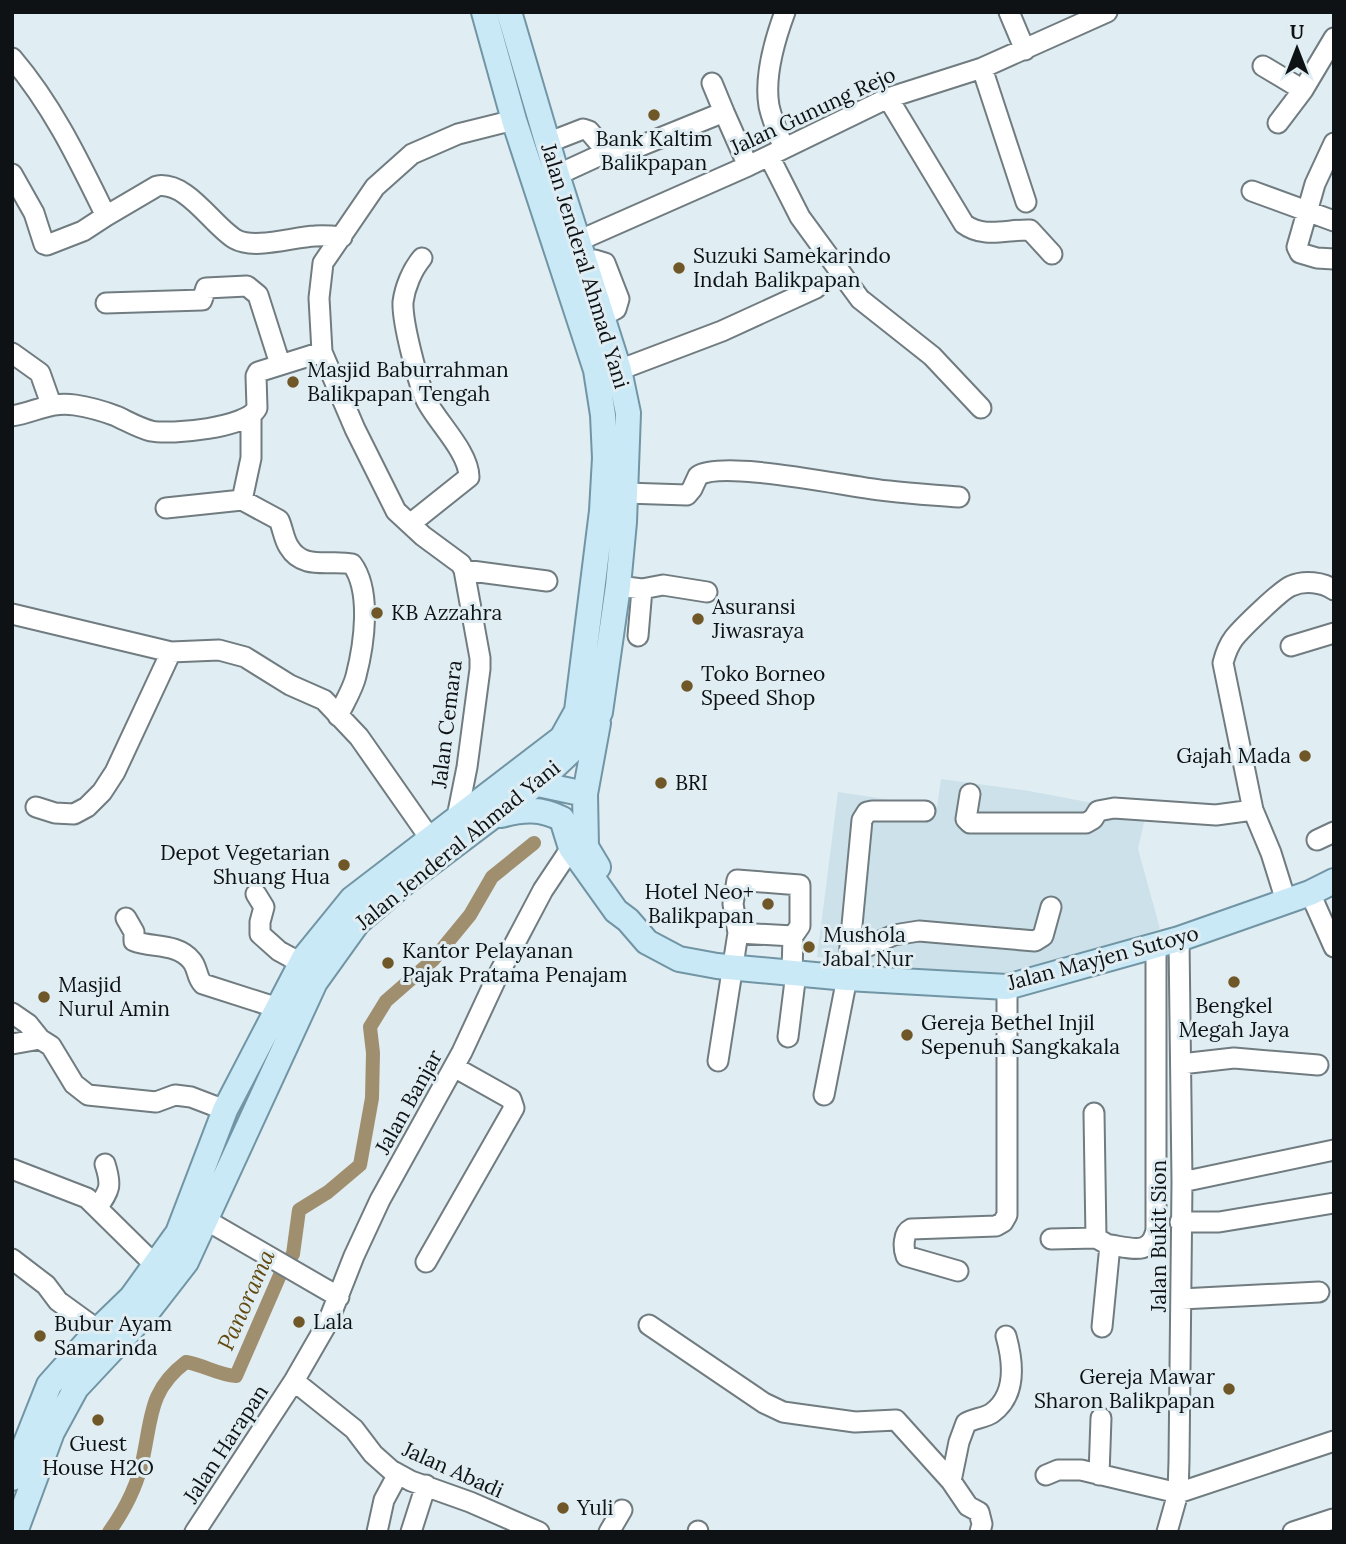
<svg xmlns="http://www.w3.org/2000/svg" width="1346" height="1544" viewBox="0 0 1346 1544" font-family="Lora,serif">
	<rect width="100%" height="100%" fill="#e0edf2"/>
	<path fill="#cce1ea" d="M941 779 1029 791 1146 813 1138 849 1160 929 1009 978 817 957 838 792 937 807Z"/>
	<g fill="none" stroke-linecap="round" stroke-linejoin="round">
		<path stroke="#a08f6f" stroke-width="14" d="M109 1532C124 1511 138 1484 143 1458 152 1417 149 1390 186 1362 204 1365 218 1375 236 1376L280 1275 293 1254 299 1210 328 1192 360 1165 372 1098 373 1053 370 1027 386 1001 433 960 470 915 492 877 534 843"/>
		<defs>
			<path id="minor" d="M1009 12 1025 50
				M12 58C53 106 79 161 106 216L157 186C187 181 212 225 235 239 254 250 293 237 315 236 324 235 333 236 342 237
				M1263 66 1303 90
				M982 68 1026 202
				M888 98 964 224C984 239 1008 229 1030 230L1052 254
				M724 112 748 166
				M1278 123 1303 90 1334 38
				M547 143 583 129 589 131 607 152
				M1334 143 1315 184 1297 247 1300 253 1317 258 1334 259
				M784 148C778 134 772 120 769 106 764 77 775 39 785 12
				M769 156 800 217 860 299 932 356 981 408
				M12 174 34 213 44 244 47 245 83 231 106 216
				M557 175 607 152 623 153 724 112 712 83
				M1252 191 1334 221
				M578 241 748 166 888 98 982 68 1107 12
				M584 262 595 260 605 263 619 299 616 309 602 316
				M106 303 202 300 206 288 247 286 258 295 280 364
				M12 353 40 373 51 404
				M619 370 722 331 816 288
				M12 416C36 412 50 401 75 405 88 407 103 411 116 416 127 421 139 428 151 431 171 435 248 428 257 408L256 376 258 372 322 352
				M625 493 687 495 692 489 698 476C723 459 853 488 889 491 913 494 936 495 959 497
				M242 500 251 458V416
				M166 508 242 500 279 520C283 529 284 540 289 547 303 571 331 559 352 564 372 591 364 645 356 676 353 689 344 703 338 716
				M410 524 469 477C469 453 439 424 427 402 418 384 402 322 403 302 405 287 412 270 422 258
				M464 570 547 581
				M618 586 642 589 663 585 707 592
				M12 614 171 652 219 650 245 657 290 685 324 700 359 737 429 837
				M638 636 642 589
				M1291 646 1334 633
				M970 794 966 819 970 823H1086L1093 819 1098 811 1114 808 1216 815 1253 810
				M36 807 55 813 74 814 87 807 102 792 115 772 171 652
				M457 817 467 767 480 669V658L464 570 461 564 423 536 396 511 355 429 322 352 319 298 323 263 375 187 412 154 458 134 514 120
				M1317 840 1334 832
				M1310 893 1334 947
				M256 894 264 907 260 922V934L279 951 301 963
				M1286 901 1271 853 1253 810 1223 663C1225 655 1228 646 1234 638 1242 628 1281 590 1291 586 1304 580 1323 582 1334 590
				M126 918 134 932V941C152 948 177 943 191 960 198 967 196 977 203 984L278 1008
				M738 933 793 936
				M850 954 894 935 919 931 1035 941 1043 936 1051 907
				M12 1013 28 1024 40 1039
				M788 1037 796 973
				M12 1044 40 1039 51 1046 74 1084 88 1095 156 1102 175 1095 191 1097 225 1110
				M718 1061 738 933 733 904 737 880 800 885V926L793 936 792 973
				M1181 1064 1234 1058 1318 1065
				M824 1095 847 978 862 820 867 812 872 811H925
				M1094 1113 1096 1238
				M12 1169 87 1198 156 1266
				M1182 1182 1334 1150
				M97 1208C110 1190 112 1186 105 1164
				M206 1220 339 1297
				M1180 1222H1219L1334 1203
				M1051 1239 1096 1238 1105 1243
				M12 1259 46 1285 58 1301 98 1330
				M426 1262 514 1108 511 1099 454 1067
				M958 1271 906 1256C903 1248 903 1233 911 1229L996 1226 1003 1222 1007 1215V987
				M1181 1299 1319 1292
				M649 1325 764 1403 783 1412 797 1414 855 1422 896 1420 951 1481 968 1506 979 1512 982 1524 980 1532
				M1102 1327 1110 1245C1131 1248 1151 1256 1156 1230V946
				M294 1381 354 1429 373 1454 391 1470 411 1481 470 1502 539 1532
				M1046 1475 1058 1470H1081L1178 1493 1334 1441
				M1099 1475 1101 1418
				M951 1481 959 1442 966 1423C974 1418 985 1418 992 1413 1017 1395 1013 1361 1006 1336
				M195 1532 294 1381 328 1322 354 1256 380 1200 462 1052 496 979 543 890 571 848
				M377 1532 384 1500 398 1474
				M411 1532 426 1485
				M609 1532 622 1510
				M698 1532V1531
				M1167 1532 1178 1493 1179 1461 1182 1182 1179 939
				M1293 1532 1333 1519"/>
			<path id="major" d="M598 723 585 794 586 847 598 867
				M524 781 585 794
				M501 815C523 809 541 808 562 819L571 848 616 911 628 920 647 942 679 959 717 966 847 978 1007 987 1179 939 1310 893 1334 881
				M12 1478 49 1385 98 1330 132 1297 178 1233 225 1110 304 958 352 899 562 738 577 711 602 511 605 458 603 415 596 370 514 120 484 12
				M15 1532 52 1432 76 1388 148 1311 186 1262 315 982 358 922 404 883 537 783 591 732 600 712 618 586 624 522 628 413 619 370 557 175 509 12"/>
		</defs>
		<use href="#minor" stroke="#707c80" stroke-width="23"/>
		<use href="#major" stroke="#7195a4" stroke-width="28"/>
		<use href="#minor" stroke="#fff" stroke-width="19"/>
		<use href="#major" stroke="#cae9f7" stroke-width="24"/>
	</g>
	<g fill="#6f5727" stroke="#e0edf2" stroke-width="2.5">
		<circle cx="654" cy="115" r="7"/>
		<circle cx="679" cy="268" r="7"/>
		<circle cx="293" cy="382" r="7"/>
		<circle cx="377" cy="613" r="7"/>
		<circle cx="698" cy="619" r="7"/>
		<circle cx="687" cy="686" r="7"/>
		<circle cx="1305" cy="756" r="7"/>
		<circle cx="661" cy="783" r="7"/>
		<circle cx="344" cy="865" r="7"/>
		<circle cx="768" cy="904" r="7"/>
		<circle cx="809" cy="947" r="7"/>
		<circle cx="388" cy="963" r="7"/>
		<circle cx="1234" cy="982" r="7"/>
		<circle cx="44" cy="997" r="7"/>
		<circle cx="907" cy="1035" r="7"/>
		<circle cx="299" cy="1322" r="7"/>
		<circle cx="40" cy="1336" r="7"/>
		<circle cx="1229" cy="1389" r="7"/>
		<circle cx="98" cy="1420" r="7"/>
		<circle cx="563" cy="1508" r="7"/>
	</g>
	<g text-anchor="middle" stroke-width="6" stroke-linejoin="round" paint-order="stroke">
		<g font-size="21" fill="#0e1214" stroke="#e0edf2">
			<text transform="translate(813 111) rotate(-25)" y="7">Jalan Gunung Rejo</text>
			<text transform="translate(585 266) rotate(73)" y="7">Jalan Jenderal Ahmad Yani</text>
			<text transform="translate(447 724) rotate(-83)" y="7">Jalan Cemara</text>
			<text transform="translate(458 845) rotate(-39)" y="7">Jalan Jenderal Ahmad Yani</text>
			<text transform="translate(1103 958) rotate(-15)" y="7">Jalan Mayjen Sutoyo</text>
			<text transform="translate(409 1102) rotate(-61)" y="7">Jalan Banjar</text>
			<text transform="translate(1159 1236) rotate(-90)" y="7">Jalan Bukit Sion</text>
			<text transform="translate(226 1444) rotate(-57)" y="7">Jalan Harapan</text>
			<text transform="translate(453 1470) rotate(24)" y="7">Jalan Abadi</text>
		</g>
		<g font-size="21" fill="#0e1214" stroke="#e0edf2" text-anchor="start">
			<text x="654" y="146" text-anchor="middle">Bank Kaltim<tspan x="654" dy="24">Balikpapan</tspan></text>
			<text x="693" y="263">Suzuki Samekarindo<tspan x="693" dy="24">Indah Balikpapan</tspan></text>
			<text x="307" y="377">Masjid Baburrahman<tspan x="307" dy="24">Balikpapan Tengah</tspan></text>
			<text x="712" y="614">Asuransi<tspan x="712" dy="24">Jiwasraya</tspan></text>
			<text x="391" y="620">KB Azzahra</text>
			<text x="701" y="681">Toko Borneo<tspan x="701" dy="24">Speed Shop</tspan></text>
			<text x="1291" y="763" text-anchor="end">Gajah Mada</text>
			<text x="675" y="790">BRI</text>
			<text x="330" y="860" text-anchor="end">Depot Vegetarian<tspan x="330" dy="24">Shuang Hua</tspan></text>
			<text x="754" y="899" text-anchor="end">Hotel Neo+<tspan x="754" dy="24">Balikpapan</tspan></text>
			<text x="823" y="942">Mushola<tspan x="823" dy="24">Jabal Nur</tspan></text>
			<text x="402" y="958">Kantor Pelayanan<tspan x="402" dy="24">Pajak Pratama Penajam</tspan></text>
			<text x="58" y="992">Masjid<tspan x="58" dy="24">Nurul Amin</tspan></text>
			<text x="1234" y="1013" text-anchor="middle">Bengkel<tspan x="1234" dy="24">Megah Jaya</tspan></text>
			<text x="921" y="1030">Gereja Bethel Injil<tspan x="921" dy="24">Sepenuh Sangkakala</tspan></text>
			<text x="313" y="1329">Lala</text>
			<text x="54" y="1331">Bubur Ayam<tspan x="54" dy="24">Samarinda</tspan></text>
			<text x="1215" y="1384" text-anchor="end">Gereja Mawar<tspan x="1215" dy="24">Sharon Balikpapan</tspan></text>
			<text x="98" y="1451" text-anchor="middle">Guest<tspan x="98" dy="24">House H2O</tspan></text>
			<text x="577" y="1515">Yuli</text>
		</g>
		<g font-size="23" font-style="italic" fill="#62490f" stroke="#e0edf2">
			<text transform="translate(246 1300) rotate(-66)" y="8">Panorama</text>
		</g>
	</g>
	<rect width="1346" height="1544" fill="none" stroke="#0e1214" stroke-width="28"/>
	<g transform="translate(1297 49)" stroke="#e0edf2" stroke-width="5" paint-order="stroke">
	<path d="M0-5L12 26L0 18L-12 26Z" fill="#0e1214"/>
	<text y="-10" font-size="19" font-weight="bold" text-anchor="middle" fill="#0e1214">U</text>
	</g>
</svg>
